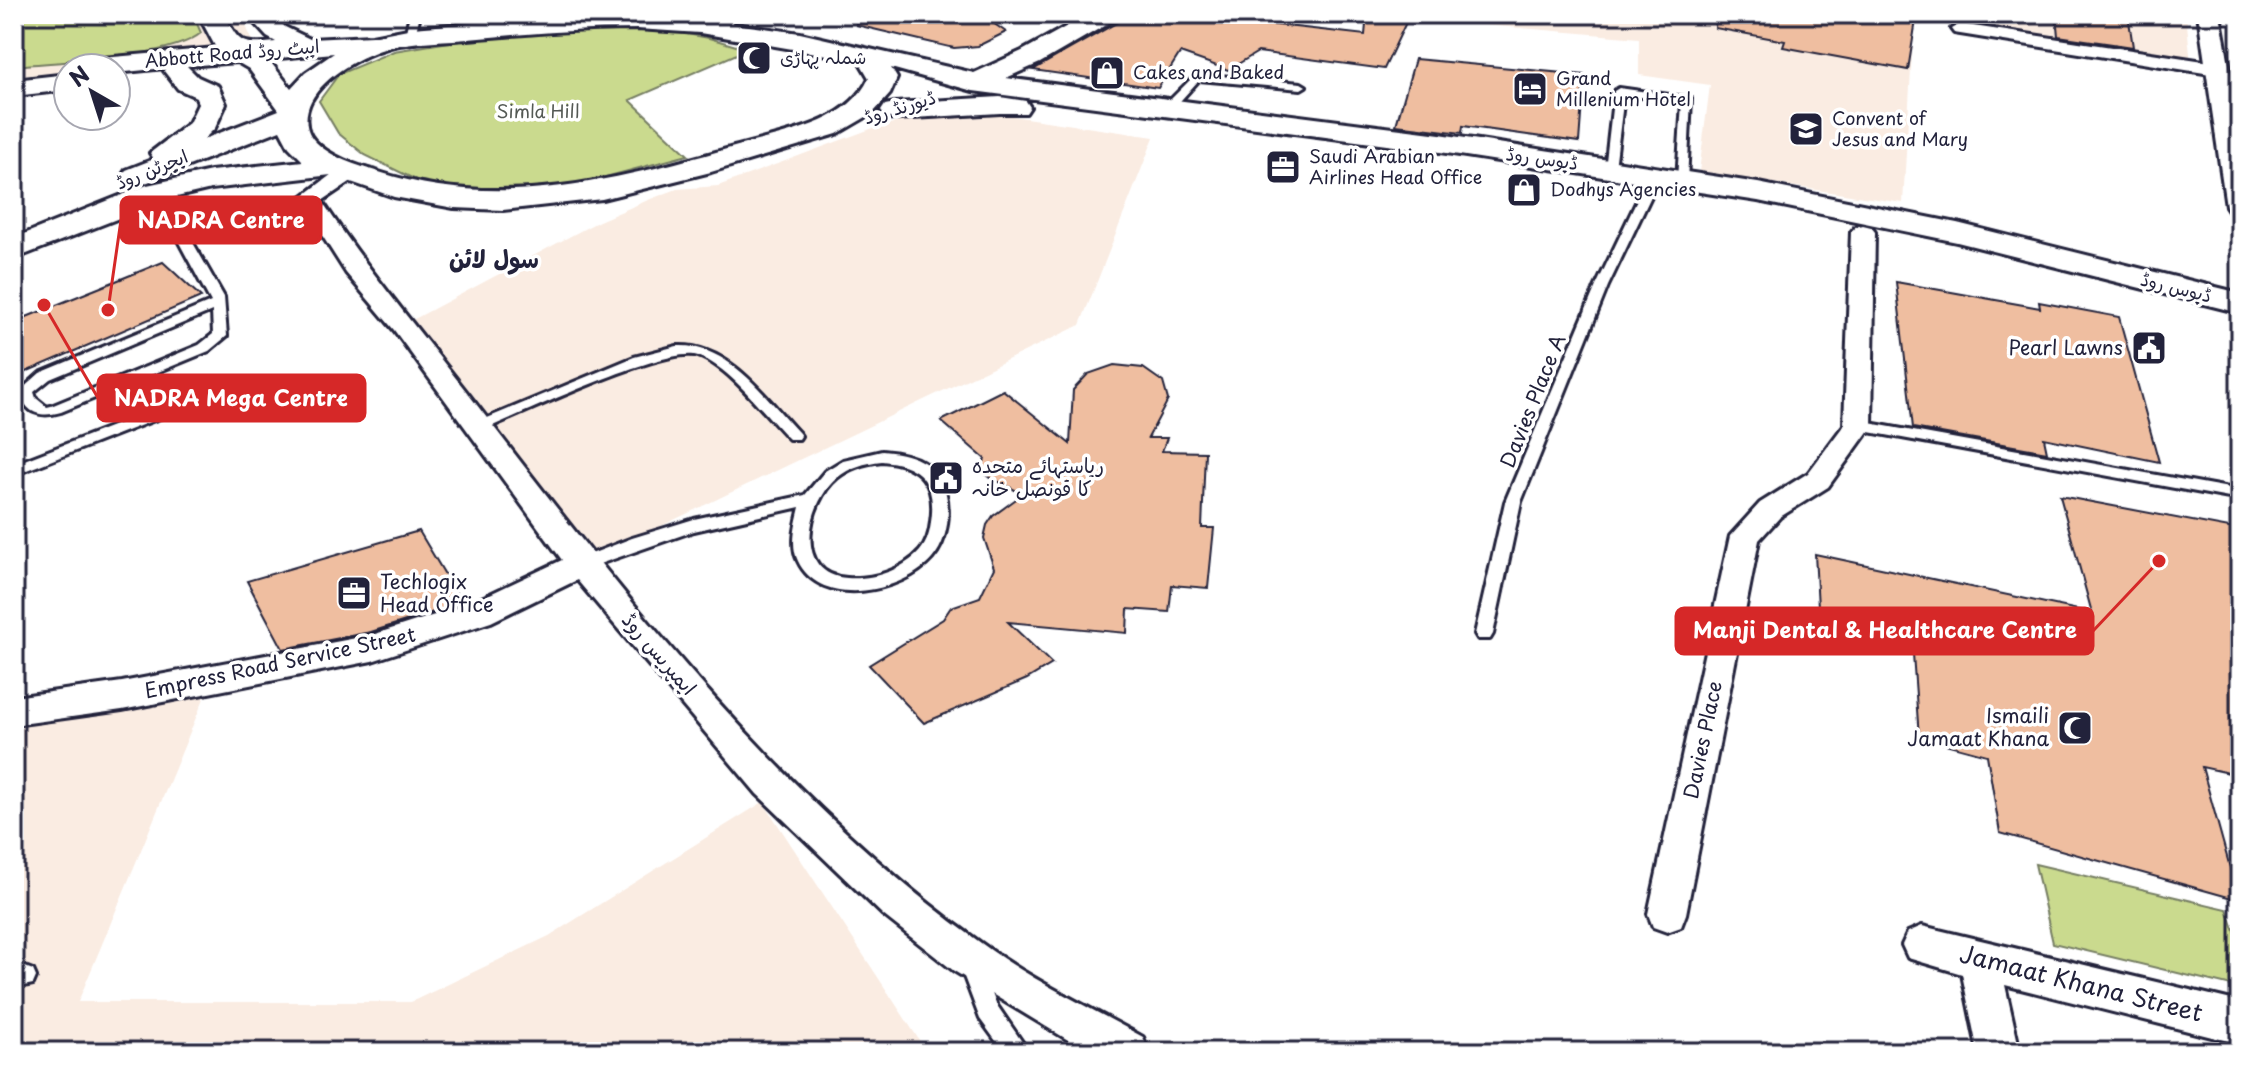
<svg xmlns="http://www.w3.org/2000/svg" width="2254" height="1066" viewBox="0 0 2254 1066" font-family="'Playpen Sans','Playpen Sans Arabic',sans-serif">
	<rect width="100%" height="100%" fill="#fff"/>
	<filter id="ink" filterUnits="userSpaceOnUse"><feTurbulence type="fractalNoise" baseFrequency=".0125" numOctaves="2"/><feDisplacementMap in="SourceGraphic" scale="16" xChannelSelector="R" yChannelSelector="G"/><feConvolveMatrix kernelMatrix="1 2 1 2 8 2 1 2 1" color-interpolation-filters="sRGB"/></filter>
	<g filter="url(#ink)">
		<path fill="#faece2" d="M14 14H241L258 54 68 68V72L14 77Z
			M1355 14H2186L2191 64 1914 20 1903 203 1699 172 1710 85 1639 75V38Z
			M978 111 1154 137 1080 325 582 564 403 325 599 221 648 200 677 189 718 186 876 127 933 114Z
			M212 679 78 1002H411L549 936 763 802 927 1052H14V713Z"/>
		<path fill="#cada8e" stroke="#767e64" stroke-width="2" d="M14 14H193L201 33C170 59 57 61 14 66Z
			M648 27 709 38 743 48 737 54 630 100 688 155 553 191 463 190 416 180 365 155 338 133 319 101 339 74 394 51 498 34Z
			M2035 864 2227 909 2240 946V988L2053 943Z"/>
		<path fill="#efbea0" stroke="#22223b" stroke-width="2" d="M857 14H980L1006 32 978 46 954 48 856 25Z
			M1125 14H1181L1365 35 1367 14H1410L1384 69 1258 52 1228 70 1180 53 1158 88 1033 70 1118 22Z
			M1716 14H1917L1908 70 1783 47 1785 41 1715 28Z
			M2056 14H2128L2133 47 2058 36Z
			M1415 59 1584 75 1579 142 1463 126 1462 133 1396 125Z
			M163 262 201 297 14 377V322Z
			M1896 282 2040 308 2039 302 2119 317 2159 462 2044 438 2047 452 1913 428Z
			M1114 365 1143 368 1163 382 1168 400 1148 438H1167L1162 451 1205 452 1202 528H1214L1208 588 1172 585 1169 612 1128 609 1127 633 1008 622 1052 664 1027 679 924 723 869 665 943 619 951 607 980 597 994 568 984 538 987 525 993 516 1023 494 987 476 982 467 985 459 941 421 1003 390 1070 444 1073 390 1088 374Z
			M2060 496 2240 530V719L2230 717 2238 775 2202 767 2239 900 2000 833 1987 755 1919 737 1911 626 1818 607 1815 554 2092 613Z
			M419 531 462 603 371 632 283 649 247 581Z"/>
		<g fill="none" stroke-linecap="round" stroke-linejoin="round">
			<defs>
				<path id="service" d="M292 14H323L318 17 263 23 258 20Z
					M410 14H420L415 36 410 39 405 36Z
					M725 14H735L731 31 723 29Z
					M1196 74 1301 83 1306 86 1301 89 1199 80 1173 109H1165V105Z
					M1619 88 1691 98 1687 182 1677 180 1682 102 1624 95 1615 168 1605 170 1614 91Z
					M158 188 164 192 224 297 227 336 209 351 61 412C41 418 25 414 20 391L40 373 211 302 152 192ZM212 311 213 334 199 345 51 406 47 407 36 398 34 392 50 379Z
					M1647 188 1653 192 1608 286 1521 502 1493 634 1490 639H1478L1475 634 1505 502 1596 286 1641 192Z
					M677 346C729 343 767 399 799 433L801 436 799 439H789C765 415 730 367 698 356 666 345 521 415 483 430L478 432 471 427 473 424 634 357Z
					M206 390 211 392 213 395 211 398 14 475V464Z
					M1858 421 2240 490V500L1853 429 1851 426 1853 423Z
					M882 451C908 453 937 461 945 490 951 512 948 541 932 559 903 592 821 610 798 561 790 545 796 524 800 507L694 531 582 570 576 568 574 564 576 560 632 538 694 519 805 495 825 471 843 460ZM882 461C920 464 937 483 931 522 930 532 927 543 920 551 903 570 873 580 847 578 793 575 807 503 837 478 850 467 865 463 882 461Z
					M971 956 979 959 996 1004 1029 1052H1004L980 1019 960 966 963 959Z
					M25 967 33 970 36 977 33 984 14 988V968Z"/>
				<path id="minor" d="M1960 24 2217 63 2227 69 2217 75 1954 33 1951 29Z
					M348 167 356 168 359 173 356 178 322 201C373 278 434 348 490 422 633 608 789 806 981 943 1031 980 1089 1007 1143 1037L1149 1052H1088L954 971 883 915 757 794 577 580 491 622 372 661 122 710 14 725V697L122 682 372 635 469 604 562 560 394 330 346 273 299 199 340 168Z
					M1863 225 1871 227 1875 232 1872 426 1828 487 1780 517 1759 540 1686 914 1681 927 1667 932 1653 927 1648 914 1730 536 1760 503 1808 473 1844 425 1851 232 1855 227Z
					M1922 926 2240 1002V1044L2005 985 2020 1052H1978L1962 974 1908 958 1902 945 1908 932Z"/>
				<path id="tertiary" d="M2198 14H2220L2240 125V215L2230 212 2226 206Z"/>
				<path id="secondary" d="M198 14H224C240 45 241 45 276 42L267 37 246 14H273L285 27 310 39 372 36 413 28 541 17 668 15 800 33 974 73 1022 51 1089 14H1120L1116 19 1040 63 1006 78 1440 134 1758 183 1957 223 2240 293V313L1957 242 1758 201 1440 152 973 91 891 68 897 78 890 94 873 113 837 134 711 172 602 199 503 210 454 208 394 197 331 175 211 189 168 199 14 259V238L147 185 211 171 303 161 289 147 280 130 148 182 137 185 126 182 122 176 126 170 154 159 150 153 189 123 198 104 196 97 178 89 164 71 165 68 116 73V68H68V72L66 68 69 62 79 60 216 48ZM637 29 700 33 839 57 859 61 869 78C848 125 779 134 734 147 617 180 498 211 379 172 358 166 329 157 314 140 304 129 305 113 311 101 325 75 362 55 390 47 415 41 442 41 468 39 524 34 580 29 637 29ZM334 53 305 73 291 88 268 59ZM237 62 249 69 279 110 204 139 215 128 226 104 218 86 198 77 187 66Z
					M68 74V90L14 96V80Z
					M1000 97 1026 101 1030 107 1026 113H1000L895 119 885 117 881 111 885 105 895 103Z"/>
			</defs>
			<use href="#service" stroke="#22223b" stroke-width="6"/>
			<use href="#minor" stroke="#22223b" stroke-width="6"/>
			<use href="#tertiary" stroke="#22223b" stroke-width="6"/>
			<use href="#secondary" stroke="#22223b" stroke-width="6"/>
			<use href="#service" fill="#fff" fill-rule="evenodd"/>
			<use href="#minor" fill="#fff" fill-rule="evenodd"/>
			<use href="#tertiary" fill="#fff" fill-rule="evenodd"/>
			<use href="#secondary" fill="#fff" fill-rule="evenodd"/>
		</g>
	</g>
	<defs>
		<symbol id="mosque-square" viewBox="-11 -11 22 22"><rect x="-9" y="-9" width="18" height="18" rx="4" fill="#22223b" stroke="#fff"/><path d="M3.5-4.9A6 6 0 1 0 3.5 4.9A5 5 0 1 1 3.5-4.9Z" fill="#fff"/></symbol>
		<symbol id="shop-square" viewBox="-11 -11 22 22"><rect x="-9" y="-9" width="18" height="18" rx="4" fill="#22223b" stroke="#fff"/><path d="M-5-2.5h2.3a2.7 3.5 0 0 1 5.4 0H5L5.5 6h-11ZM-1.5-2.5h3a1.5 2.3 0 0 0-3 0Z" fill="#fff"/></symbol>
		<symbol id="hotel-square" viewBox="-11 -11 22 22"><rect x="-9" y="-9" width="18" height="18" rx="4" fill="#22223b" stroke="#fff"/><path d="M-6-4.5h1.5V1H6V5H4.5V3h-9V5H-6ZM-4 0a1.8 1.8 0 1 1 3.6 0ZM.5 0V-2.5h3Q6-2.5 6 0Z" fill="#fff"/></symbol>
		<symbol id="school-square" viewBox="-11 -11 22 22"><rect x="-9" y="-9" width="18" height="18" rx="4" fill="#22223b" stroke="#fff"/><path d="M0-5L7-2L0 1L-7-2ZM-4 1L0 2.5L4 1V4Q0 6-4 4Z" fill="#fff"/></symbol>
		<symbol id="office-square" viewBox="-11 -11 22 22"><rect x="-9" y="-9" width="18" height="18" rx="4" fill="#22223b" stroke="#fff"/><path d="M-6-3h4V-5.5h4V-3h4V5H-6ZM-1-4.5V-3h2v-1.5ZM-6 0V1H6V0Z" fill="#fff"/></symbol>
		<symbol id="civic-square" viewBox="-11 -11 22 22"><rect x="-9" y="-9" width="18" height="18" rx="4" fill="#22223b" stroke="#fff"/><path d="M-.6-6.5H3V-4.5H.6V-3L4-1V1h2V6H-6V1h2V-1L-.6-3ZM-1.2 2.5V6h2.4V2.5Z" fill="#fff"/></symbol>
	</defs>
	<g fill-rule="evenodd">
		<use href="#mosque-square" x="734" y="38" width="40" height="40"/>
		<use href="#shop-square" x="1087" y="53" width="40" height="40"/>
		<use href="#hotel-square" x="1510" y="69" width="40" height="40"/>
		<use href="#school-square" x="1786" y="109" width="40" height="40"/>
		<use href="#office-square" x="1263" y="147" width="40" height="40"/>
		<use href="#shop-square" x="1504" y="170" width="40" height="40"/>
		<use href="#civic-square" x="2129" y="328" width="40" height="40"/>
		<use href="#civic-square" x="926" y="458" width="40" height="40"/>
		<use href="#office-square" x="334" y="573" width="40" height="40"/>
		<use href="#mosque-square" x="2055" y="708" width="40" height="40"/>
	</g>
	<g text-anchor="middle" stroke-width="7" stroke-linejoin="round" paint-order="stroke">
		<g font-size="18" fill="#22223b" stroke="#fff">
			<text transform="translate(232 54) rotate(-5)" y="6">Abbott Road ایبٹ روڈ</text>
			<text transform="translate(900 108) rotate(-17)" y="6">ڈیورنڈ روڈ</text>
			<text transform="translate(1542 159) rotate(8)" y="6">ڈیوس روڈ</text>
			<text transform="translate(152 170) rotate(-22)" y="6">ایجرٹن روڈ</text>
			<text transform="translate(2176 288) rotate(14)" y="6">ڈیوس روڈ</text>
		</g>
		<g font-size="18" fill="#22223b" stroke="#fff" text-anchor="start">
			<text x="780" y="64">شملہ پہاڑی</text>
			<text x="1133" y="79">Cakes and Baked</text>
			<text x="1556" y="85">Grand<tspan x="1556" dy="21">Millenium Hotel</tspan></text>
			<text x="1832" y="125">Convent of<tspan x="1832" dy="21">Jesus and Mary</tspan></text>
			<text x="1309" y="163">Saudi Arabian<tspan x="1309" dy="21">Airlines Head Office</tspan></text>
			<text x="1550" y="196">Dodhys Agencies</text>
		</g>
		<g font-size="18" fill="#545954" stroke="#fff">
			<text x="538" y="118">Simla Hill</text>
		</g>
		<g font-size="20" fill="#22223b" stroke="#fff" text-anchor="end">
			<text x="2123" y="355">Pearl Lawns</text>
			<text x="972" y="473" text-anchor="start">ریاستہائے متحدہ<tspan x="972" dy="23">کا قونصل خانہ</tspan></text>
			<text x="380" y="589" text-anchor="start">Techlogix<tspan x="380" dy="23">Head Office</tspan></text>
			<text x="2049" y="723">Ismaili<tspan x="2049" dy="23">Jamaat Khana</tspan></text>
		</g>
		<g font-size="20" fill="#22223b" stroke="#fff">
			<text transform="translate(1533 401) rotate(-68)" y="7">Davies Place A</text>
			<text transform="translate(659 654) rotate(49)" y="7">ایمپریس روڈ</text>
			<text transform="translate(280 663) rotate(-12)" y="7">Empress Road Service Street</text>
			<text transform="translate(1703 740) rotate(-78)" y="7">Davies Place</text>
		</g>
		<g font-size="24" font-weight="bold" fill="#22223b" stroke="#fff">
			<text x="494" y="268">سول لائن</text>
		</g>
		<g font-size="24" fill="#22223b" stroke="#fff">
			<text transform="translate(2081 984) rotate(14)" y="8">Jamaat Khana Street</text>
		</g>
	</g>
	<path fill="none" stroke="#d62828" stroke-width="3" d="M108 310L121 220M44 305L98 398M2159 561L2093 631"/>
	<g fill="#d62828" stroke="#fff" stroke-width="3">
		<circle cx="108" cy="310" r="8"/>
		<circle cx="44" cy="305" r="8"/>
		<circle cx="2159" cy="561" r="8"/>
	</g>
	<g fill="#d62828" stroke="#d62828" stroke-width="3">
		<rect x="121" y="197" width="200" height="46" rx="8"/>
		<rect x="98" y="375" width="267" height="46" rx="8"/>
		<rect x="1676" y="608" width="417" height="46" rx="8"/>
	</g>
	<g font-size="22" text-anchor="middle" font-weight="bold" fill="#fff">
		<text x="221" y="228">NADRA Centre</text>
		<text x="231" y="406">NADRA Mega Centre</text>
		<text x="1885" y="638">Manji Dental &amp; Healthcare Centre</text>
	</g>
	<rect width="2254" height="1066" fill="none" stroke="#fff" stroke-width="48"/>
	<rect x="24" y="24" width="2206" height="1018" fill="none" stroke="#22223b" stroke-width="3" filter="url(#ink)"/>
	<g transform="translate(92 92) rotate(321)"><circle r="38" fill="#ffffff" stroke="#a7a7b1" stroke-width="2"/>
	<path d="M0-6L14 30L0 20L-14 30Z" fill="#22223b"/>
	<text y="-12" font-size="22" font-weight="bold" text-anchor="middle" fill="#22223b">N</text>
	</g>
</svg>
